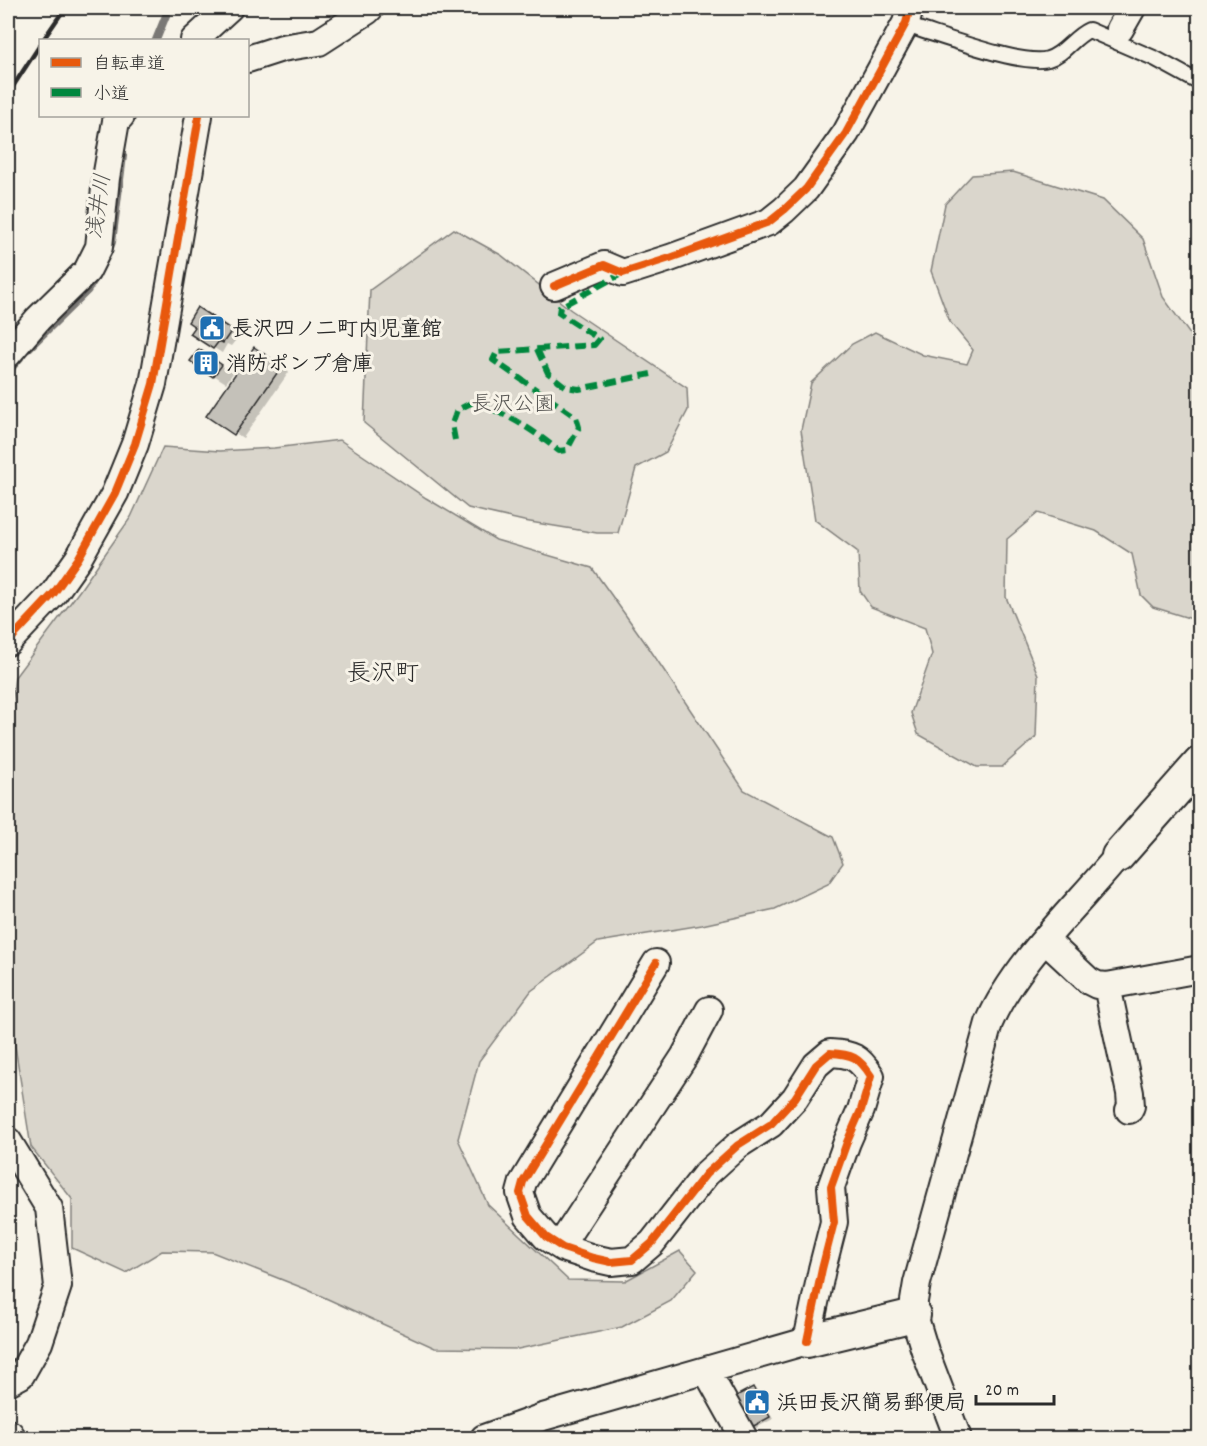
<svg xmlns="http://www.w3.org/2000/svg" width="1207" height="1446" viewBox="0 0 1207 1446" font-family="Dekko,'Klee One',sans-serif">
	<rect width="100%" height="100%" fill="#f7f3e8"/>
	<filter id="ink" filterUnits="userSpaceOnUse"><feTurbulence type="fractalNoise" baseFrequency=".0167" numOctaves="2"/><feDisplacementMap in="SourceGraphic" scale="12" xChannelSelector="R" yChannelSelector="G"/><feConvolveMatrix kernelMatrix="1 2 1 2 8 2 1 2 1" color-interpolation-filters="sRGB"/></filter>
	<g filter="url(#ink)">
		<path fill="#dad6cc" stroke="#82807c" stroke-width="1.5" d="M1013 172 1103 200 1143 239 1163 297 1196 343 1199 345V616L1192 619 1153 607 1141 595 1132 554 1096 531 1038 513 1007 539 1006 597 1038 675 1036 737 1002 767H977L918 734 911 713 932 654 925 628 871 607 860 591 858 552 815 520 801 430 811 383 852 344 875 332 923 355 967 364 973 350 950 322 931 271 945 204 972 175Z
			M454 229 501 255 571 310 687 388 688 410 666 452 636 468 618 533H597L524 521 468 508 364 423 370 290Z
			M340 440 426 498 496 540 592 568 649 648 744 790 833 837 843 863 828 884 775 909 702 925 598 942 531 991 479 1061 458 1139 488 1205 568 1280 625 1281 680 1251 697 1270 671 1301 622 1327 518 1349 435 1348 308 1290 212 1252 162 1251 126 1273 72 1248V1199L31 1147 15 1046 8 970V733L15 677 80 590 131 517 163 447 220 451 274 448Z"/>
		<path fill="#0003" d="M206 314 239 336 231 346 227 344 222 353 192 334Z
			M199 351 233 373 226 383 192 361Z
			M262 353 289 372 243 438 235 433Z
			M753 1388 757 1390 773 1419 756 1428 753 1426Z"/>
		<g fill="none" stroke-linecap="round" stroke-linejoin="round">
			<path stroke="#7a7874" stroke-width="8" d="M156 40 169 8
				M109 250 112 242 123 156
				M28 349 87 291 96 277
				M8 372 20 358"/>
		</g>
		<path fill="#c4c1b9" stroke="#2b2b2b" stroke-width="1.5" d="M197 307 232 330 223 343 219 341 213 349 190 334 195 327 188 322Z
			M254 347 282 366 234 435 206 416Z
			M199 349 222 365 213 377 190 361Z
			M753 1387 770 1417 752 1427 736 1396Z"/>
		<g fill="none" stroke-linecap="round" stroke-linejoin="round">
			<defs>
				<path id="service" d="M905 25C934 33 1023 67 1048 59 1065 54 1073 37 1089 30L1156 59 1200 83"/>
				<path id="minor" d="M1120 29 1132 8
					M194 40 229 8
					M248 59 282 48 319 42 367 11 370 8
					M554 286 604 265 623 273 670 258 769 222 784 210 806 189 846 133 906 23 910 8
					M8 354 38 319 87 271 99 247 106 178 116 121 121 116
					M8 642 54 593 78 559 115 493 135 444 153 384 199 116
					M1045 940 1089 981 1097 985 1107 986 1200 969
					M1107 986 1130 1093 1131 1106 1129 1110
					M8 1141 49 1208 58 1286 39 1343 21 1375 8 1382
					M560 1246 684 1057 709 1010
					M706 1370 744 1438
					M484 1438 543 1417 807 1341 822 1269 834 1222 831 1187 847 1142 861 1110 871 1076C859 1057 852 1054 830 1053L816 1065 795 1098 771 1124 738 1145 706 1174 652 1243 632 1260 611 1262 593 1258 563 1248 546 1237 528 1216 520 1193 523 1182 656 963
					M958 1438 925 1351 914 1315V1301L917 1283 989 1023C1015 963 1076 907 1118 856"/>
				<path id="tertiary" d="M1118 856 1200 763
					M807 1341 914 1315
					M8 1436 9 1438"/>
			</defs>
			<use href="#service" stroke="#2b2b2b" stroke-width="18"/>
			<use href="#minor" stroke="#2b2b2b" stroke-width="30"/>
			<use href="#tertiary" stroke="#2b2b2b" stroke-width="36"/>
			<use href="#service" stroke="#f7f3e8" stroke-width="14"/>
			<use href="#minor" stroke="#f7f3e8" stroke-width="26"/>
			<use href="#tertiary" stroke="#f7f3e8" stroke-width="32"/>
			<path stroke="#2b2b2b" stroke-width="4.5" d="M43 40 65 8
				M8 94 40 45"/>
			<path stroke="#00873e" stroke-width="6" stroke-dasharray="12 6" stroke-linecap="butt" d="M537 349 548 373 566 387 579 389 651 374
				M455 440 452 424 457 410 473 402C506 413 532 429 559 451L567 450 579 427 576 417 493 360 497 352 594 345 599 339 559 313 560 307 623 273"/>
			<defs>
				<path id="cycleway" d="M554 286 604 265 623 273 670 258 769 222 784 210 806 189 846 133 906 23 910 8
					M8 642 54 593 78 559 115 493 135 444 153 384 199 116
					M656 963 523 1182 520 1193 528 1216 546 1237 563 1248 593 1258 611 1262 632 1260 652 1243 706 1174 738 1145 771 1124 795 1098 816 1065 830 1053C852 1054 859 1057 871 1076L861 1110 847 1142 831 1187 834 1222 822 1269 807 1341"/>
			</defs>
			<use href="#cycleway" stroke="#f7f3e8" stroke-width="11"/>
			<use href="#cycleway" stroke="#e8590c" stroke-width="8"/>
		</g>
	</g>
	<defs>
		<symbol id="civic-square" viewBox="-11 -11 22 22"><rect x="-9" y="-9" width="18" height="18" rx="4" fill="#1f6fb2" stroke="#f7f3e8"/><path d="M-.6-6.5H3V-4.5H.6V-3L4-1V1h2V6H-6V1h2V-1L-.6-3ZM-1.2 2.5V6h2.4V2.5Z" fill="#fff"/></symbol>
		<symbol id="building-square" viewBox="-11 -11 22 22"><rect x="-9" y="-9" width="18" height="18" rx="4" fill="#1f6fb2" stroke="#f7f3e8"/><path d="M-4-6H4V6H1V3H-1V6H-4ZM-2.5-4.3h1.7v1.8h-1.7ZM.8-4.3h1.7v1.8H.8ZM-2.5-1h1.7V.8h-1.7ZM.8-1h1.7V.8H.8Z" fill="#fff"/></symbol>
	</defs>
	<g fill-rule="evenodd">
		<use href="#civic-square" x="197" y="313" width="30" height="30"/>
		<use href="#building-square" x="191" y="348" width="30" height="30"/>
		<use href="#civic-square" x="742" y="1387" width="30" height="30"/>
	</g>
	<g text-anchor="middle" stroke-width="6" stroke-linejoin="round" paint-order="stroke">
		<g font-size="21" font-weight="bold" fill="#2b2b2b" stroke="#f7f3e8" text-anchor="start">
			<text x="232" y="335">長沢四ノ二町内児童館</text>
			<text x="226" y="370">消防ポンプ倉庫</text>
			<text x="777" y="1409">浜田長沢簡易郵便局</text>
		</g>
		<g font-size="21" fill="#575653" stroke="#f7f3e8">
			<text x="513" y="410">長沢公園</text>
		</g>
		<g font-size="22" font-style="italic" fill="#53524f" stroke="#f7f3e8">
			<text transform="translate(97 206) rotate(-82)" y="8">浅井川</text>
		</g>
		<g font-size="24" fill="#2b2b2b" stroke="#f7f3e8">
			<text x="383" y="680">長沢町</text>
		</g>
	</g>
	<rect width="1207" height="1446" fill="none" stroke="#f7f3e8" stroke-width="30"/>
	<rect x="15" y="15" width="1177" height="1416" fill="none" stroke="#2b2b2b" stroke-width="2" filter="url(#ink)"/>
	<rect x="39" y="39" width="210" height="78" fill="#f7f3e8" stroke="#a5a39c" stroke-width="1.5"/>
	<rect x="51" y="58" width="30" height="9" fill="#e8590c" stroke="#a5a39c" stroke-width="1.5"/>
	<text x="93" y="69" font-size="18" fill="#2b2b2b">自転車道</text>
	<rect x="51" y="88" width="30" height="9" fill="#00873e" stroke="#a5a39c" stroke-width="1.5"/>
	<text x="93" y="99" font-size="18" fill="#2b2b2b">小道</text>
	<path d="M976 1395v9h78v-9" fill="none" stroke="#2b2b2b" stroke-width="3"/>
	<text x="985" y="1395" font-size="18" fill="#2b2b2b" stroke="#f7f3e8" stroke-width="4.5" paint-order="stroke">20 m</text>
</svg>
